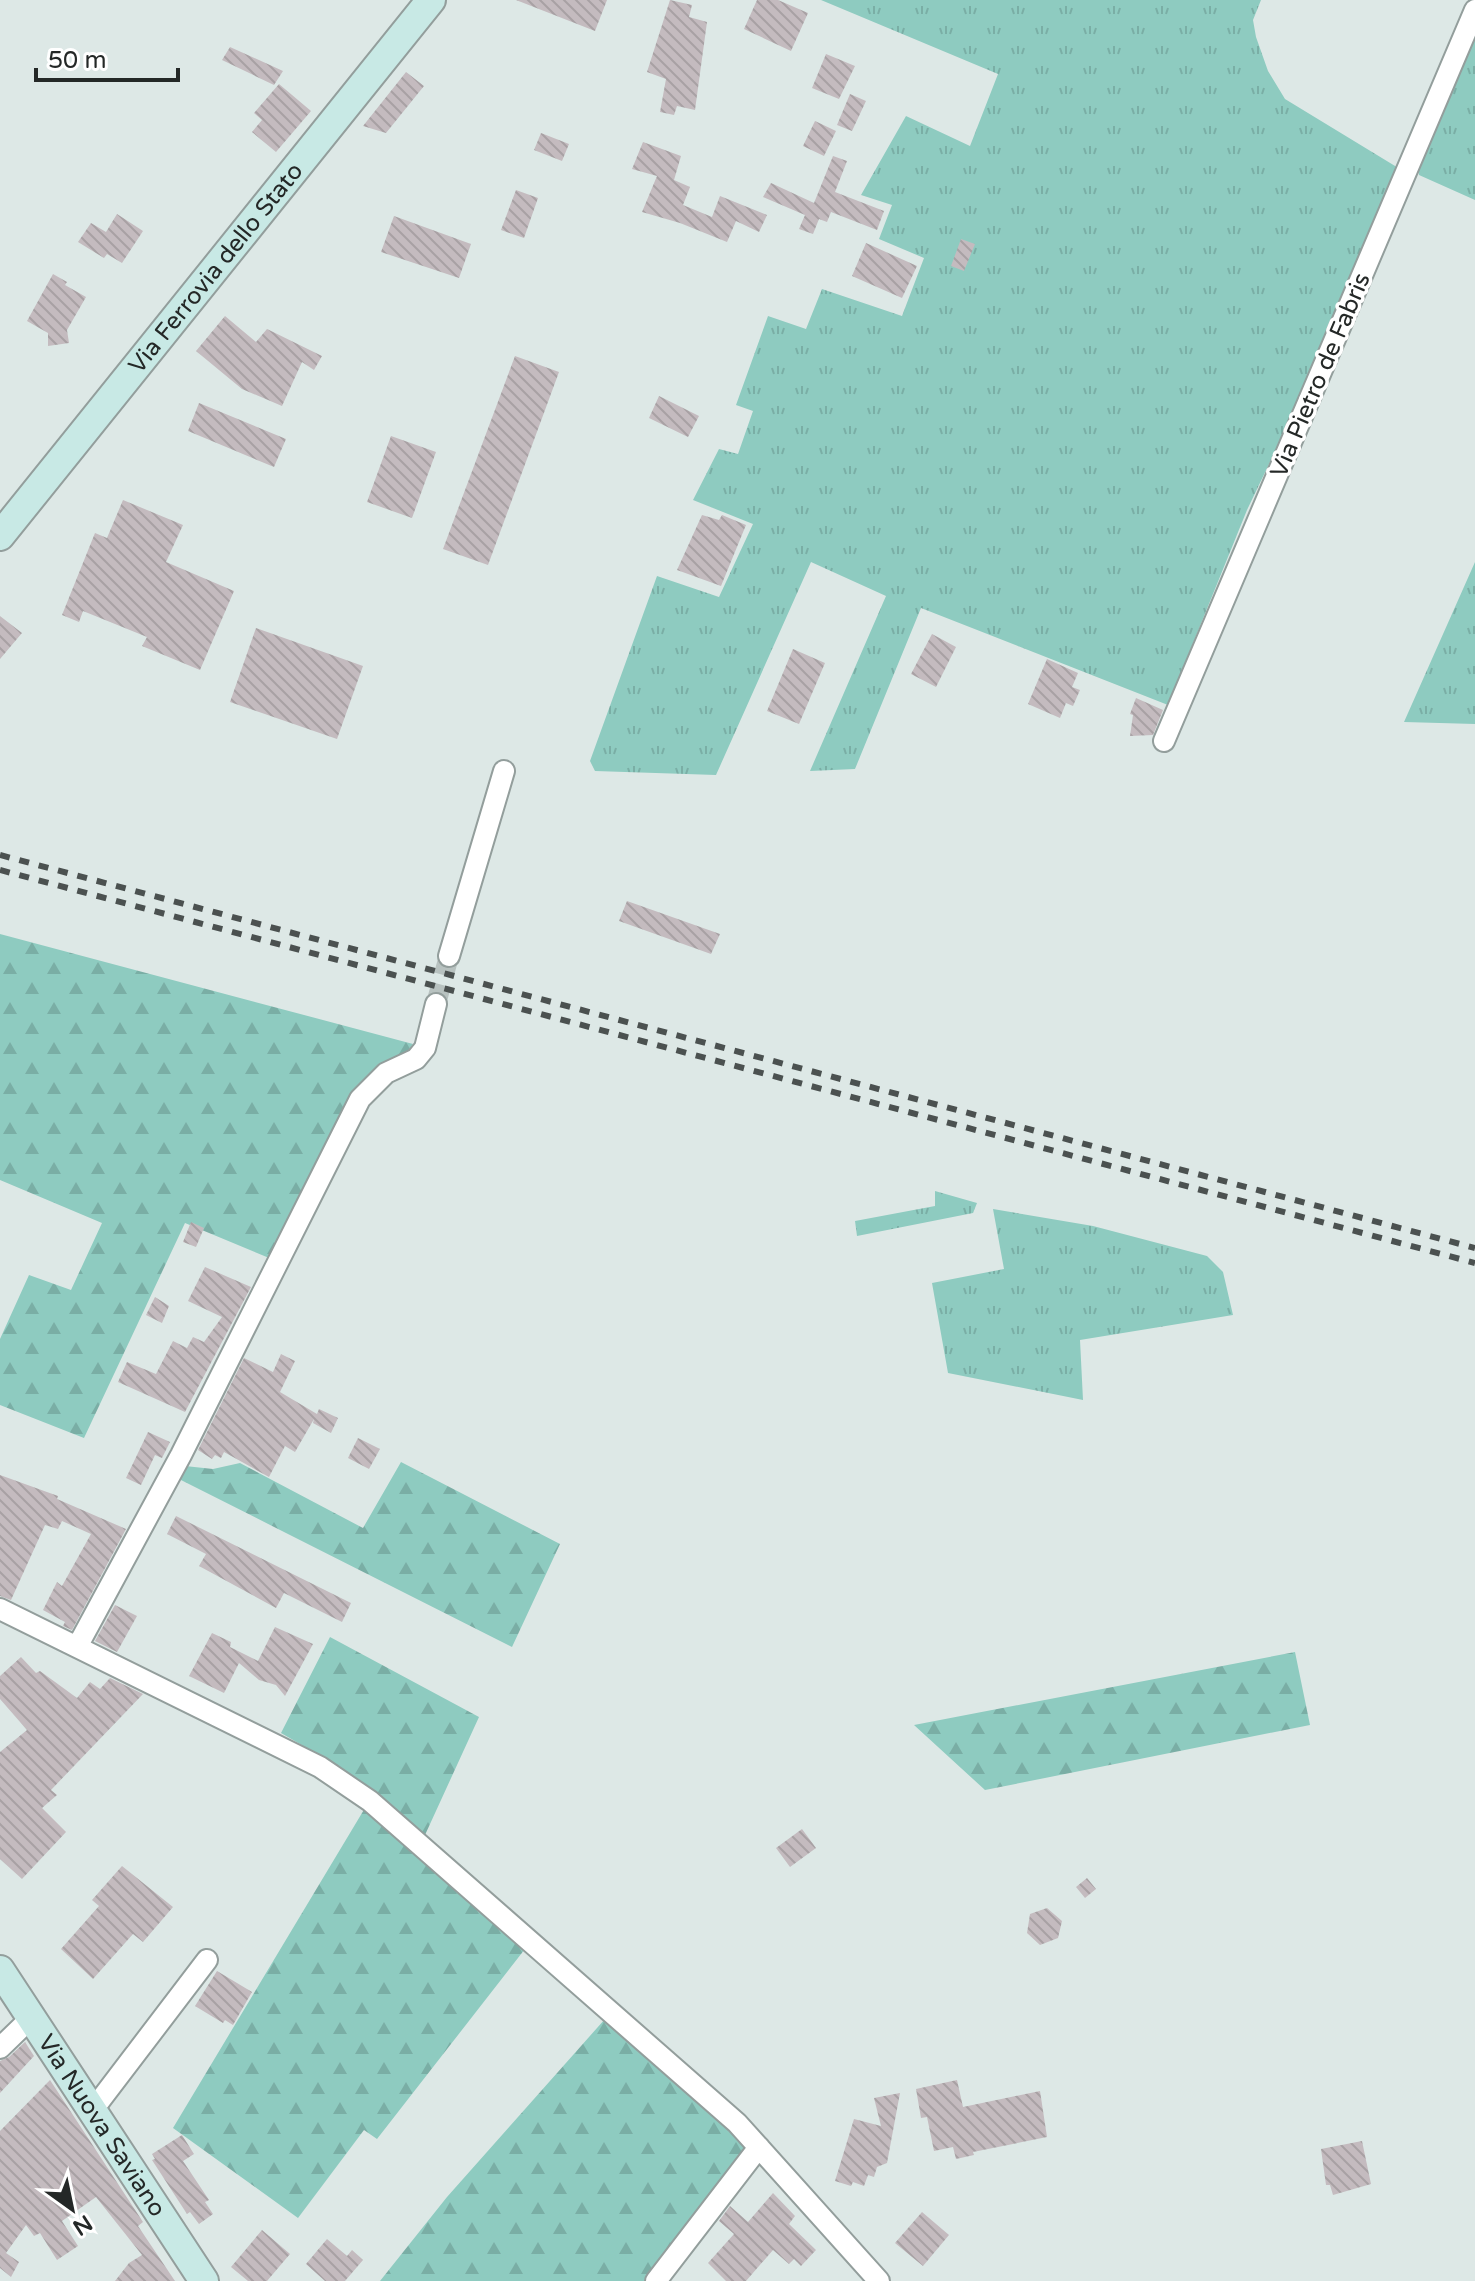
<svg xmlns="http://www.w3.org/2000/svg" width="1475" height="2281" viewBox="0 0 1475 2281" font-family="'Varela Round',sans-serif">
	<defs>
		<pattern id="grass-tufts" width="24" height="20" patternUnits="userSpaceOnUse" patternTransform="scale(2)"><rect width="24" height="20" fill="#8ecbc0"/><path d="M3 7l-1-3M5 7V3M7 7l1-3M15 17l-1-3M17 17v-4M19 17l1-3" fill="none" stroke="#7aaea5"/></pattern>
		<pattern id="forest-firs" width="22" height="20" patternUnits="userSpaceOnUse" patternTransform="scale(2)"><rect width="22" height="20" fill="#8ecbc0"/><path d="M5 1l3.5 6h-7zM16 11l3.5 6h-7z" fill="#7aaea5"/></pattern>
		<pattern id="building-back-hatch" width="6" height="6" patternUnits="userSpaceOnUse" patternTransform="scale(2)"><rect width="6" height="6" fill="#c4bbbf"/><path d="M-1 5l2 2M0 0l6 6M5-1l2 2" fill="none" stroke="#a8a1a4"/></pattern>
	</defs>
	<rect width="100%" height="100%" fill="#dde8e6"/>
	<path fill="url(#grass-tufts)" d="M821 0H1261L1253 20 1256 37 1268 71 1285 99 1400 169 1313 372 1247 510 1168 705 921 608 855 769 810 771 886 596 811 562 716 775 595 771 590 761 657 576 719 597 753 524 693 500 719 449 738 454 753 411 736 405 768 316 806 329 822 289 902 316 924 258 879 239 892 205 861 195 906 116 970 146 998 74Z
		M1475 34V200L1419 175 1417 161Z
		M1475 562V724L1404 722Z
		M935 1191 977 1203 973 1213 857 1236 855 1221 935 1206Z
		M993 1209 1093 1226 1207 1256 1223 1272 1233 1315 1080 1340 1083 1400 948 1373 932 1283 1004 1269Z"/>
	<path fill="url(#forest-firs)" d="M0 934 413 1044 408 1051 377 1067 363 1080 274 1260 185 1223 84 1438 0 1405V1339L29 1275 71 1290 102 1223 0 1180Z
		M401 1462 560 1544 512 1647 173 1476 185 1466 213 1469 240 1463 363 1528Z
		M330 1637 479 1717 425 1835C379 1797 333 1762 281 1733Z
		M1295 1652 1310 1725 985 1790 914 1725Z
		M365 1808 525 1949 377 2139 364 2130 298 2218 173 2128Z
		M605 2019 752 2149 651 2281H380L447 2197Z"/>
	<path fill="url(#building-back-hatch)" d="M516 0H607L595 31Z
		M670 0 692 5 689 17 707 22 695 110 677 106 674 115 660 112 666 79 647 72Z
		M757 0H778L808 13 791 51 744 29Z
		M230 47 283 71 274 85 222 60Z
		M826 54 855 66 839 99 812 88Z
		M406 72 424 86 386 133 363 126Z
		M279 84 311 111 276 152 252 132 262 120 254 113Z
		M850 94 866 101 852 131 837 125Z
		M815 121 836 131 824 156 803 146Z
		M541 133 569 144 562 161 534 150Z
		M643 142 681 156 674 180 690 187 683 205 712 217 720 196 767 215 759 232 736 221 727 242 680 223 642 212 657 176 632 169Z
		M833 156 847 161 835 192 884 211 877 230 831 212 827 222 819 219 813 234 799 229 805 215 763 197 771 183 814 203Z
		M516 190 538 198 524 238 501 230Z
		M117 214 143 231 122 263 107 254 104 258 78 242 91 223 106 232Z
		M394 216 471 244 459 278 381 252Z
		M961 239 975 244 964 271 951 266Z
		M866 243 917 266 902 298 852 276Z
		M53 274 67 282 65 285 86 297 67 330 69 343 48 346V333L27 321Z
		M225 316 256 342 267 329 322 356 314 370 302 362 282 406 242 389 196 351Z
		M515 356 559 372 488 565 443 549Z
		M659 396 699 416 688 437 649 418Z
		M199 403 286 439 274 467 188 431Z
		M391 436 436 452 412 518 367 502Z
		M123 500 183 525 166 562 234 591 200 670 142 646 147 637 83 611 79 622 62 615 95 533 107 538Z
		M702 515 719 520 722 515 746 525 721 586 677 570Z
		M0 616 22 633 0 659Z
		M256 628 363 666 337 739 230 702Z
		M932 634 956 647 936 687 911 674Z
		M793 649 825 663 799 724 767 711Z
		M1047 659 1078 673 1072 687 1080 690 1073 706 1066 703 1060 718 1028 704Z
		M1136 698 1163 710 1153 735 1130 736 1133 715 1130 714Z
		M627 901 720 934 711 954 619 921Z
		M191 1222 204 1228 196 1247 183 1242Z
		M205 1267 251 1287 185 1412 118 1382 127 1362 156 1374 173 1341 187 1348 193 1337 204 1342 222 1317 188 1301Z
		M155 1297 169 1306 162 1323 146 1315Z
		M281 1354 295 1361 280 1392 317 1414 319 1409 338 1418 331 1433 313 1423 314 1419 295 1452 285 1446 269 1477 224 1452 221 1458 215 1455 212 1459 198 1450 244 1358 273 1372Z
		M148 1432 170 1442 162 1458 155 1455 141 1485 126 1478Z
		M358 1438 380 1449 369 1469 348 1458Z
		M0 1475 58 1496 57 1499 126 1529 72 1630 63 1626 65 1622 43 1610 57 1582 62 1586 91 1534 62 1521 58 1529 45 1525 11 1600 0 1596Z
		M176 1516 351 1603 342 1622 284 1593 276 1608 199 1566 206 1554 167 1534Z
		M115 1605 137 1616 117 1652 95 1641Z
		M275 1627 313 1644 285 1696 276 1685 259 1680 239 1663 224 1693 189 1676 212 1633 231 1642 230 1647 258 1661Z
		M21 1657 36 1673 40 1671 77 1698 90 1682 100 1689 110 1678 143 1694 51 1790 57 1795 42 1808 66 1832 22 1879 0 1859V1752L27 1730 0 1699V1676Z
		M802 1829 816 1848 790 1867 776 1848Z
		M122 1866 173 1907 143 1942 133 1934 93 1979 61 1949 99 1906 92 1900Z
		M1087 1878 1096 1889 1085 1898 1076 1887Z
		M1047 1908 1062 1921 1058 1938 1040 1945 1027 1933 1030 1914Z
		M217 1971 252 1992 233 2025 225 2020 223 2023 195 2006Z
		M25 2042 34 2056 0 2093V2061L9 2057Z
		M50 2080 143 2222 138 2226 175 2281H115L129 2263 142 2255 96 2197 62 2221 78 2246 57 2260 40 2233 34 2236 26 2225 6 2253 19 2262 11 2277 0 2268V2131Z
		M957 2080 963 2107 1040 2091 1047 2137 973 2152 974 2155 956 2159 953 2147 934 2151 927 2117 921 2118 916 2089Z
		M900 2093 887 2163 877 2167 874 2177 868 2175 864 2186 853 2182 851 2186 835 2181 854 2119 881 2126 874 2098Z
		M182 2135 194 2154 183 2161 209 2200 205 2202 213 2214 199 2224 190 2212 187 2214 152 2160 155 2159 152 2154Z
		M1362 2141 1371 2184 1333 2195 1330 2185H1326L1321 2149Z
		M773 2193 795 2216 789 2224 816 2250 801 2266 794 2259 789 2264 773 2250 746 2281H726L708 2263 734 2234 719 2221 730 2206 748 2222Z
		M922 2212 949 2235 923 2266 895 2243Z
		M262 2230 290 2254 267 2281H248L231 2267Z
		M327 2239 347 2256 352 2250 363 2260 345 2281H325L306 2264Z"/>
	<g fill="none" stroke-linecap="round" stroke-linejoin="round">
		<path stroke="#b8c2c0" stroke-width="20" stroke-dasharray="20 10" stroke-linecap="butt" d="M436 1004 449 956"/>
		<defs>
			<path id="street" d="M1164 741 1475 10
				M449 956 504 771
				M0 1609 320 1767 370 1801 737 2123 879 2281
				M77 1647 181 1455 360 1099 386 1073 416 1059 425 1048 436 1004
				M0 2048 31 2018
				M92 2111 207 1960
				M656 2281 759 2147"/>
			<g id="secondary">
				<path id="s1" d="M0 536 431 0"/>
				<path id="s2" d="M0 1970 204 2281"/>
			</g>
		</defs>
		<use href="#street" stroke="#939e9c" stroke-width="24"/>
		<use href="#secondary" stroke="#939e9c" stroke-width="32"/>
		<use href="#street" stroke="#fff" stroke-width="20"/>
		<use href="#secondary" stroke="#c8e9e5" stroke-width="28"/>
		<path stroke="#4b5150" stroke-width="6" stroke-dasharray="10 10" stroke-linecap="butt" d="M0 855 1475 1248
			M0 870 1475 1263"/>
	</g>
	<g text-anchor="middle" stroke-width="7" stroke-linejoin="round" paint-order="stroke">
		<g font-size="24" fill="#242827" stroke="#fff">
			<text dy="8" stroke="none"><textPath href="#s1" startOffset="344">Via Ferrovia dello Stato</textPath></text>
			<text transform="translate(1320 375) rotate(-67)" y="8">Via Pietro de Fabris</text>
			<text dy="8" stroke="none"><textPath href="#s2" startOffset="186">Via Nuova Saviano</textPath></text>
		</g>
	</g>
	<g transform="translate(72 2209) rotate(147)" stroke="#ffffff" stroke-width="6" paint-order="stroke">
	<path d="M0-6L14 30L0 20L-14 30Z" fill="#242827"/>
	<text y="-12" font-size="22" font-weight="bold" text-anchor="middle" fill="#242827">N</text>
	</g>
	<path d="M36 68v12h142v-12" fill="none" stroke="#242827" stroke-width="4"/>
	<text x="48" y="68" font-size="24" fill="#242827" stroke="#ffffff" stroke-width="6" paint-order="stroke">50 m</text>
</svg>
